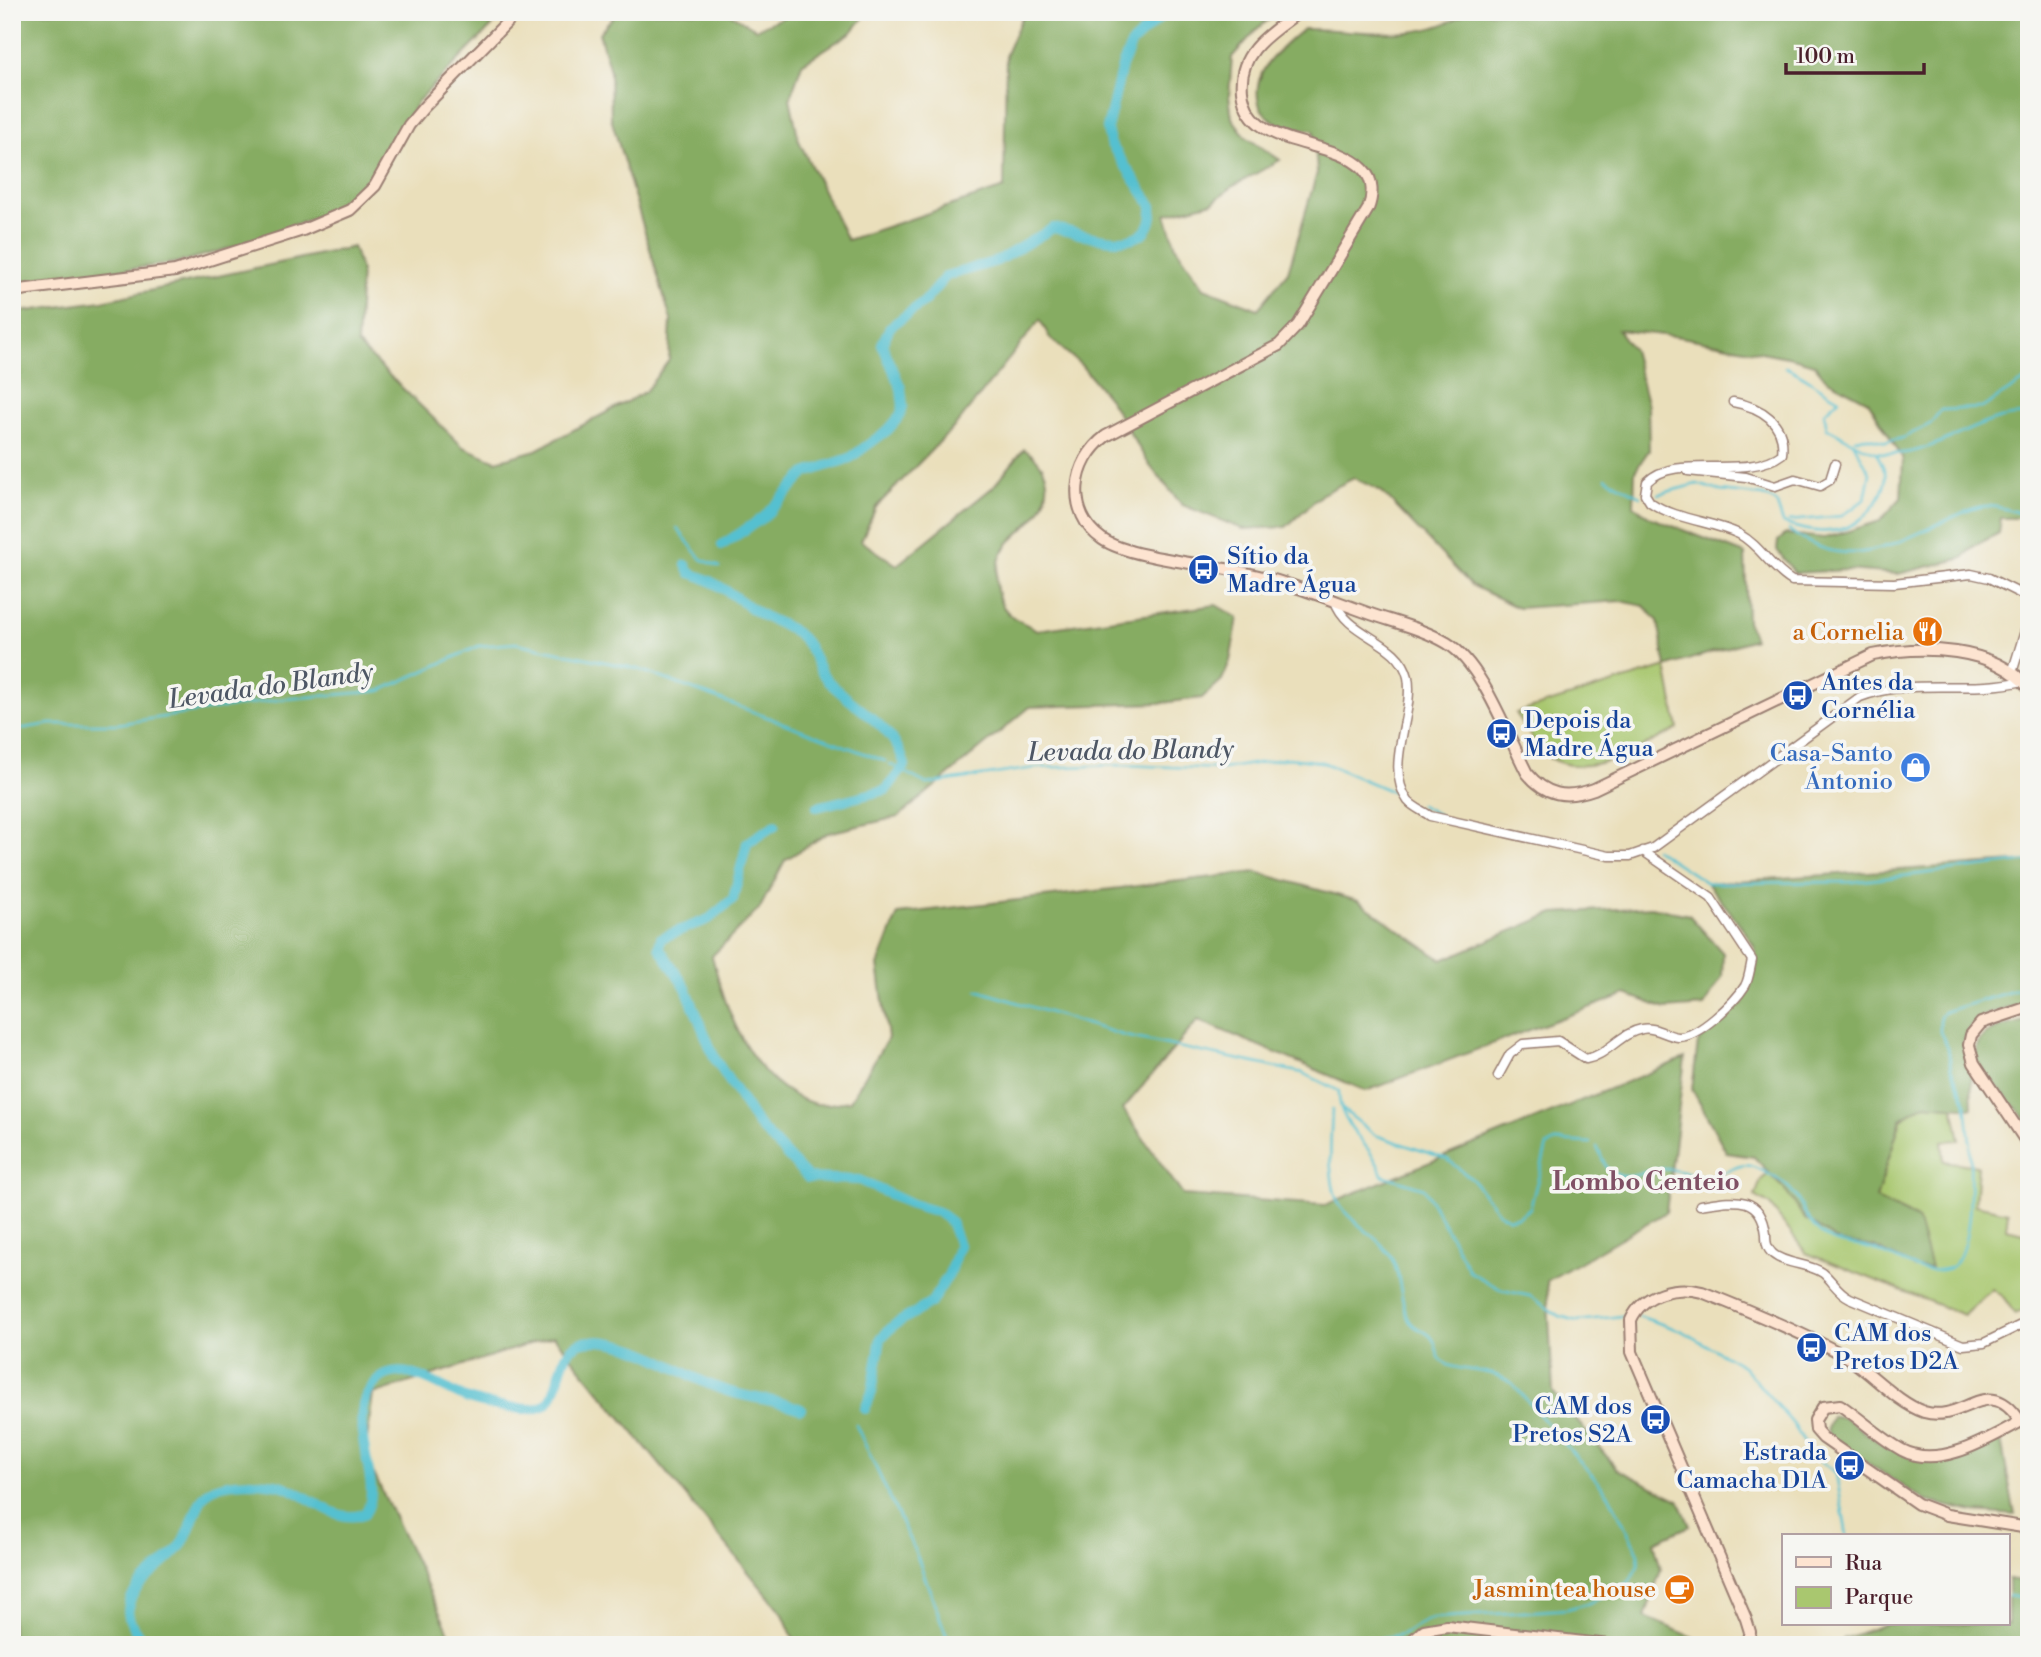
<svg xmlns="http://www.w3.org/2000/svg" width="2041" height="1657" viewBox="0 0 2041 1657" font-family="'Libre Bodoni',serif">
	<rect width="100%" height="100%" fill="#f6f6f2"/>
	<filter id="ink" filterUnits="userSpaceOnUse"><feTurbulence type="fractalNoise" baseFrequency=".0143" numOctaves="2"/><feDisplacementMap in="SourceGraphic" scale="14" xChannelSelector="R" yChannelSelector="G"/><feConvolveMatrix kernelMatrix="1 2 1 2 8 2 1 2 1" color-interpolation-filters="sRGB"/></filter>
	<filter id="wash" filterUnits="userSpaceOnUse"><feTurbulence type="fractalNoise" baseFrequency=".00686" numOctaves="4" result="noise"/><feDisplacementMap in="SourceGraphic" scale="28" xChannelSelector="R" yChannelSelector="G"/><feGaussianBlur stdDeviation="1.57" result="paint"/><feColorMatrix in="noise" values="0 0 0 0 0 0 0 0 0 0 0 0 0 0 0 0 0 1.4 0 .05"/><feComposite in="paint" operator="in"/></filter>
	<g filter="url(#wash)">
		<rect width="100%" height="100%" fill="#eadfbb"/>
		<path fill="#a9c76f" stroke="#7a734d" stroke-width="2" d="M1666 667 1678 729C1640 746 1581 786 1544 753 1533 743 1524 725 1516 713Z
			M1925 1104 1953 1106 1960 1140 1942 1141 1944 1161 1978 1166 1975 1205 2008 1212 2006 1229 2029 1234 2026 1277 2029 1278V1308L2015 1314 2004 1298 1992 1289 1964 1315 1806 1253 1769 1204 1755 1196 1761 1180 1768 1173 1787 1192 1805 1219 1840 1242 1874 1247 1930 1268 1917 1219 1876 1199 1901 1119Z"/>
		<path fill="#86ac62" stroke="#686646" stroke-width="2" d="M12 12H506L418 101 368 188 344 207 237 246 180 262 12 285Z
			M617 12H727L756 29 795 12H868L852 32 802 64 790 98 799 141 847 240 1004 188 1006 54 1024 12H1279L1258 28 1232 57 1229 96 1232 118 1246 137 1280 160 1232 187 1213 202 1166 214 1176 247 1204 288 1258 309 1288 272 1317 173 1314 130C1304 129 1292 129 1282 125 1273 122 1262 113 1259 104 1250 70 1281 49 1303 29 1358 28 1418 46 1467 12H2029V518H2001L1999 533 1974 546 1963 558 1898 574 1847 570 1795 573 1777 550 1778 541 1786 534 1824 538 1836 535 1880 521 1901 498 1903 459 1868 401 1826 379 1814 364 1793 358 1681 337 1618 330 1633 350 1648 406 1649 450 1635 471 1634 506 1652 518 1745 554 1747 621 1754 639 1666 667 1658 621 1644 606 1621 601 1518 608 1471 585 1381 491 1354 478 1322 494 1286 527 1243 529 1182 505 1150 466 1109 399 1081 365 1050 338 1040 320 956 425 876 507 861 541 897 565 993 487 1024 449C1046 463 1054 483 1041 508 1034 522 1018 533 1008 544 993 564 990 600 1013 617 1020 622 1029 625 1037 630L1216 605 1238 618 1230 661 1222 680 1202 698 1161 703 1030 707 898 817 828 833 785 860 760 908 712 956C726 1011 751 1084 812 1103 822 1107 839 1102 850 1101L888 1038 878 965 898 914 1256 872 1358 901 1442 960 1554 913 1651 907 1689 915 1723 953 1722 977 1704 1006 1666 1009 1626 994 1366 1091 1198 1020 1123 1109 1183 1195 1325 1205 1685 1058 1666 1212 1547 1281 1553 1392 1617 1469 1679 1500 1690 1526 1654 1542 1661 1569 1645 1617 1711 1645H796L783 1614 554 1336 373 1394 365 1455 455 1645H12V313L102 301 353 247 361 271 357 344 463 447 496 461 536 450 645 392 669 360 671 320 611 118 610 71 599 33Z
			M2029 861V1003L1987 1014 1971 1025 1963 1043 1971 1070 1972 1108 1925 1104 1901 1119 1876 1199 1917 1219 1931 1268H1915L1874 1247 1840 1242 1805 1219 1787 1192 1754 1157 1727 1153 1692 1089 1698 1042C1722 1023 1765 984 1755 949 1752 936 1717 896 1707 883Z
			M2029 1020V1122L1977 1065C1969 1029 2001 1027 2029 1020Z
			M1832 1416C1847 1416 1854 1425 1865 1433 1921 1472 1943 1462 2000 1435L2015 1515 1973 1512 1926 1501 1831 1439 1827 1429Z
			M2008 1579 2029 1582V1645H1841L1843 1639 1886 1624H2008Z"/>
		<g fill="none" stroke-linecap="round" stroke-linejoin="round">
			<path stroke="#54c0d0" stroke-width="2.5" d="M1785 367C1806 375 1819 389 1839 399L1824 413 1827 428C1842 435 1860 448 1876 452 1931 464 1979 410 2029 416
				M1855 439 1865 437 1886 442 1903 438 1930 424 1941 410 1982 408 2029 378
				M1606 478 1640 496
				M1659 494 1697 484 1720 491 1763 496 1776 502 1783 523C1822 538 1857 535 1879 498 1883 491 1887 480 1885 472 1883 465 1879 458 1876 452
				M1789 521 1842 516 1865 499 1870 473 1853 442
				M677 528 701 559 720 567
				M1789 530C1845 573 1889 547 1945 521 1958 515 1972 507 1986 506 2000 506 2016 512 2029 516
				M12 730 50 724H117L284 699 380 691 479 646 516 643 638 669 885 761
				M890 764 901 770
				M906 773 927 784 1035 768 1121 765 1223 769 1288 758 1322 762 1395 793
				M1420 805 1439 815
				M1655 849 1707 883 1852 882 2029 861
				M977 990 1125 1036 1303 1073 1339 1091C1337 1126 1373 1144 1382 1175L1424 1188 1470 1272 1502 1290 1530 1296 1559 1316 1578 1321 1631 1315
				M1341 1108 1375 1135 1447 1159 1473 1180 1499 1213 1509 1218 1518 1217 1530 1208 1547 1146 1557 1141 1591 1143
				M1332 1109C1331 1138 1327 1172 1337 1200 1345 1220 1379 1235 1391 1257 1402 1276 1399 1299 1408 1318 1413 1330 1426 1329 1432 1338 1438 1345 1435 1356 1443 1362 1458 1373 1488 1366 1513 1384L1609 1495 1639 1554 1638 1566 1629 1582 1589 1603 1567 1609 1434 1618C1419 1621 1411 1632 1398 1635 1388 1638 1378 1635 1372 1645
				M1970 1143 1966 1103 1951 1069 1948 1047 1940 1032V1017L1944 1012 2029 986
				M1597 1147 1607 1169C1632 1186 1640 1169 1662 1169 1680 1168 1696 1179 1715 1175 1733 1172 1739 1159 1759 1169 1769 1174 1783 1181 1790 1189 1803 1203 1804 1219 1820 1233 1837 1247 1856 1243 1875 1250 1900 1260 1922 1277 1950 1268 1975 1251 1970 1174 1970 1146
				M1638 1316 1682 1331 1743 1366 1793 1424 1812 1455 1836 1473 1847 1536
				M856 1425 917 1556 950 1645
				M2008 1596 2029 1599"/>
			<path stroke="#54c0d0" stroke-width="10" d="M722 545 764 517 806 473 850 458 888 430 900 416 903 406 901 388 882 344 890 327 924 302 946 276 997 261 1053 228C1082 233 1156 262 1152 206L1110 143 1107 129 1122 66 1132 43 1166 12
				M686 565 690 573C718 581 736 599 760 614 773 622 791 626 802 638 815 651 816 670 830 683 856 709 895 727 905 765L886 790 817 807
				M775 825 747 843 733 899 709 919 661 938 659 947 686 988 715 1059 757 1124 808 1178 859 1180 908 1203 938 1212 950 1221 959 1245 949 1274 931 1303 894 1325 881 1338 872 1392 865 1409
				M145 1645C140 1636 131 1627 129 1617 124 1597 144 1580 157 1569 165 1562 174 1555 180 1547 193 1531 195 1496 214 1488 231 1480 265 1481 283 1486 309 1494 338 1527 365 1513 387 1484 339 1419 376 1382 401 1356 442 1389 468 1399 486 1405 512 1409 531 1409 573 1408 544 1338 596 1341 643 1342 681 1376 724 1390 749 1399 776 1399 801 1409"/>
		</g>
	</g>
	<g filter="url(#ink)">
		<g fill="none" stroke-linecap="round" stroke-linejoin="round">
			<defs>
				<path id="street" d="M1733 402C1761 407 1786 422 1782 454 1747 481 1675 452 1647 482L1645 494 1650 502C1676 520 1711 521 1739 534 1761 546 1771 569 1792 581L1894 583 1971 574 1989 578 2029 598
					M1688 471 1746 477 1775 486 1795 479 1820 486 1830 480 1835 464
					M1335 601C1347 637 1399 639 1408 677 1415 715 1383 766 1408 801 1413 807 1423 811 1430 816L1609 856H1630L1653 848 1860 697C1913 677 1969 694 2023 681
					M2012 673 2029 618
					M1498 1076 1510 1054 1523 1044 1558 1041 1586 1059C1608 1055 1620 1033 1642 1029 1655 1026 1666 1036 1678 1037 1698 1038 1735 1002 1745 986 1749 979 1750 968 1752 960L1711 898 1643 851
					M1700 1205C1733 1200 1761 1193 1766 1234 1766 1241 1766 1248 1773 1254 1786 1265 1809 1263 1823 1273 1833 1281 1837 1292 1850 1298L1963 1345 1984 1343 2029 1321"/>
				<path id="secondary" d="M1299 12C1271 33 1238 51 1242 91 1249 151 1330 136 1363 169 1374 180 1373 196 1368 209L1298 325 1279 345 1106 436C1072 461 1065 513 1102 539 1129 558 1207 564 1242 572 1285 581 1326 598 1368 613 1393 622 1424 629 1447 643 1483 665 1507 735 1527 773 1546 796 1566 799 1594 789L1873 655C1921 645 1994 646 2029 688
					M12 291 175 271 303 230 350 210 375 186 409 125 424 107 517 12
					M2029 1007 1981 1023 1971 1035 1969 1045 1974 1063 2029 1146
					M2029 1417C1994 1435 1941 1471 1902 1450 1880 1438 1861 1419 1840 1405L1823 1407 1815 1420 1816 1430 1823 1438 1918 1504 1947 1515 2029 1528
					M1407 1645 1424 1630 1447 1626 1609 1645
					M1746 1645 1750 1632 1746 1619 1632 1352 1631 1320C1643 1293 1676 1285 1702 1292 1745 1309 1805 1334 1845 1356 1870 1371 1897 1403 1924 1412 1964 1424 1988 1372 2020 1421"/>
			</defs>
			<use href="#street" stroke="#9a7f73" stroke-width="11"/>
			<use href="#secondary" stroke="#9a7f73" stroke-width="14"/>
			<use href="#street" stroke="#fff" stroke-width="8"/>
			<use href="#secondary" stroke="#fde4d1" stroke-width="10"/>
		</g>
	</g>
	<defs>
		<symbol id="bus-disc" viewBox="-11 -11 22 22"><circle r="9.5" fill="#1a4fb4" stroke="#f6f6f2"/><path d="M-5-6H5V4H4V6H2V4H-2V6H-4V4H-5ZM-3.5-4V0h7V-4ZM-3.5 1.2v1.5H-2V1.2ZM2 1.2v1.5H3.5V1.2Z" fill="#fff"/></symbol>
		<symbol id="restaurant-disc" viewBox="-11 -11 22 22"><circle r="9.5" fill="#e8710a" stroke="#f6f6f2"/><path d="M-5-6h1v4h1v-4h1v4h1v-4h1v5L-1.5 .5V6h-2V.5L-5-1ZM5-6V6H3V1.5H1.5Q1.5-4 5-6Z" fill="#fff"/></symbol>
		<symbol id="shop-disc" viewBox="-11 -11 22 22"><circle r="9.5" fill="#3f7fe0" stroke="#f6f6f2"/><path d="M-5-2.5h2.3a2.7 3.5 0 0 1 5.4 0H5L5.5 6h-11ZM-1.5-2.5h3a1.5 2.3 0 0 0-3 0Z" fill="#fff"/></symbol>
		<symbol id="cafe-disc" viewBox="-11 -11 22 22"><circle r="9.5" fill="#e8710a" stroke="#f6f6f2"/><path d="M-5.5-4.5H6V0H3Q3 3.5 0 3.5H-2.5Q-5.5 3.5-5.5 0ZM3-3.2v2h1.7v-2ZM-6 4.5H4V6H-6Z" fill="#fff"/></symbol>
	</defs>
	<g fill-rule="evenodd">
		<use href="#bus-disc" x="1186" y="552" width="35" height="35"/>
		<use href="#restaurant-disc" x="1910" y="614" width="35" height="35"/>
		<use href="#bus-disc" x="1780" y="678" width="35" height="35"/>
		<use href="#bus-disc" x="1484" y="716" width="35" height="35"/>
		<use href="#shop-disc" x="1898" y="750" width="35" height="35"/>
		<use href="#bus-disc" x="1794" y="1330" width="35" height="35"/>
		<use href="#bus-disc" x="1638" y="1402" width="35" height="35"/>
		<use href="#bus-disc" x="1832" y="1448" width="35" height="35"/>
		<use href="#cafe-disc" x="1662" y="1572" width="35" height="35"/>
	</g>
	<g text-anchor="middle" stroke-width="7" stroke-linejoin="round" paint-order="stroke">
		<g font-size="24" fill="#164399" stroke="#f6f6f2" text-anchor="start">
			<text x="1227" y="564">Sítio da<tspan x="1227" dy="28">Madre Água</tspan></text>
			<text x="1821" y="690">Antes da<tspan x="1821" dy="28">Cornélia</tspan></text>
			<text x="1524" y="728">Depois da<tspan x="1524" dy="28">Madre Água</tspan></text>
			<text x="1834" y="1341">CAM dos<tspan x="1834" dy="28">Pretos D2A</tspan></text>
			<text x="1632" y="1414" text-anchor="end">CAM dos<tspan x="1632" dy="28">Pretos S2A</tspan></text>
			<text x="1827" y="1460" text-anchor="end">Estrada<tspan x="1827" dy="28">Camacha D1A</tspan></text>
		</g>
		<g font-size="24" fill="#c56008" stroke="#f6f6f2" text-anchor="end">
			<text x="1904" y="640">a Cornelia</text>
			<text x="1656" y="1597">Jasmin tea house</text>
		</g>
		<g font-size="24" fill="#366cbe" stroke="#f6f6f2" text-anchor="end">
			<text x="1893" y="761">Casa-Santo<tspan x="1893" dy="28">Ántonio</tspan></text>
		</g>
		<g font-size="26" font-style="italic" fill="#4e5765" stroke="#f6f6f2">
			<text transform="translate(271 685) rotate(-8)" y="9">Levada do Blandy</text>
			<text transform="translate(1131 750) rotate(-1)" y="9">Levada do Blandy</text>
		</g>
		<g font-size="26" font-weight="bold" fill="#805065" stroke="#f6f6f2">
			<text x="1646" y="1190">Lombo Centeio</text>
		</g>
	</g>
	<rect width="2041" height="1657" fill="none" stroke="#f6f6f2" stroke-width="42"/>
	<rect x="1782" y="1534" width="228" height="91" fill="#f6f6f2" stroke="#b1a0a2" stroke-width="2"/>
	<rect x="1796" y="1557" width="35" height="10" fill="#fde4d1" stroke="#b1a0a2" stroke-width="2"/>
	<text x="1845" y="1570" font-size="21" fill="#4a1f2b">Rua</text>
	<rect x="1796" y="1587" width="35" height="21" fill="#a9c76f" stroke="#b1a0a2" stroke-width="2"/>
	<text x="1845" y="1604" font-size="21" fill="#4a1f2b">Parque</text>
	<path d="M1786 63v10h138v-10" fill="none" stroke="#4a1f2b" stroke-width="3.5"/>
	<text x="1796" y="63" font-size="21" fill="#4a1f2b" stroke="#f6f6f2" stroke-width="5" paint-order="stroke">100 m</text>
</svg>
